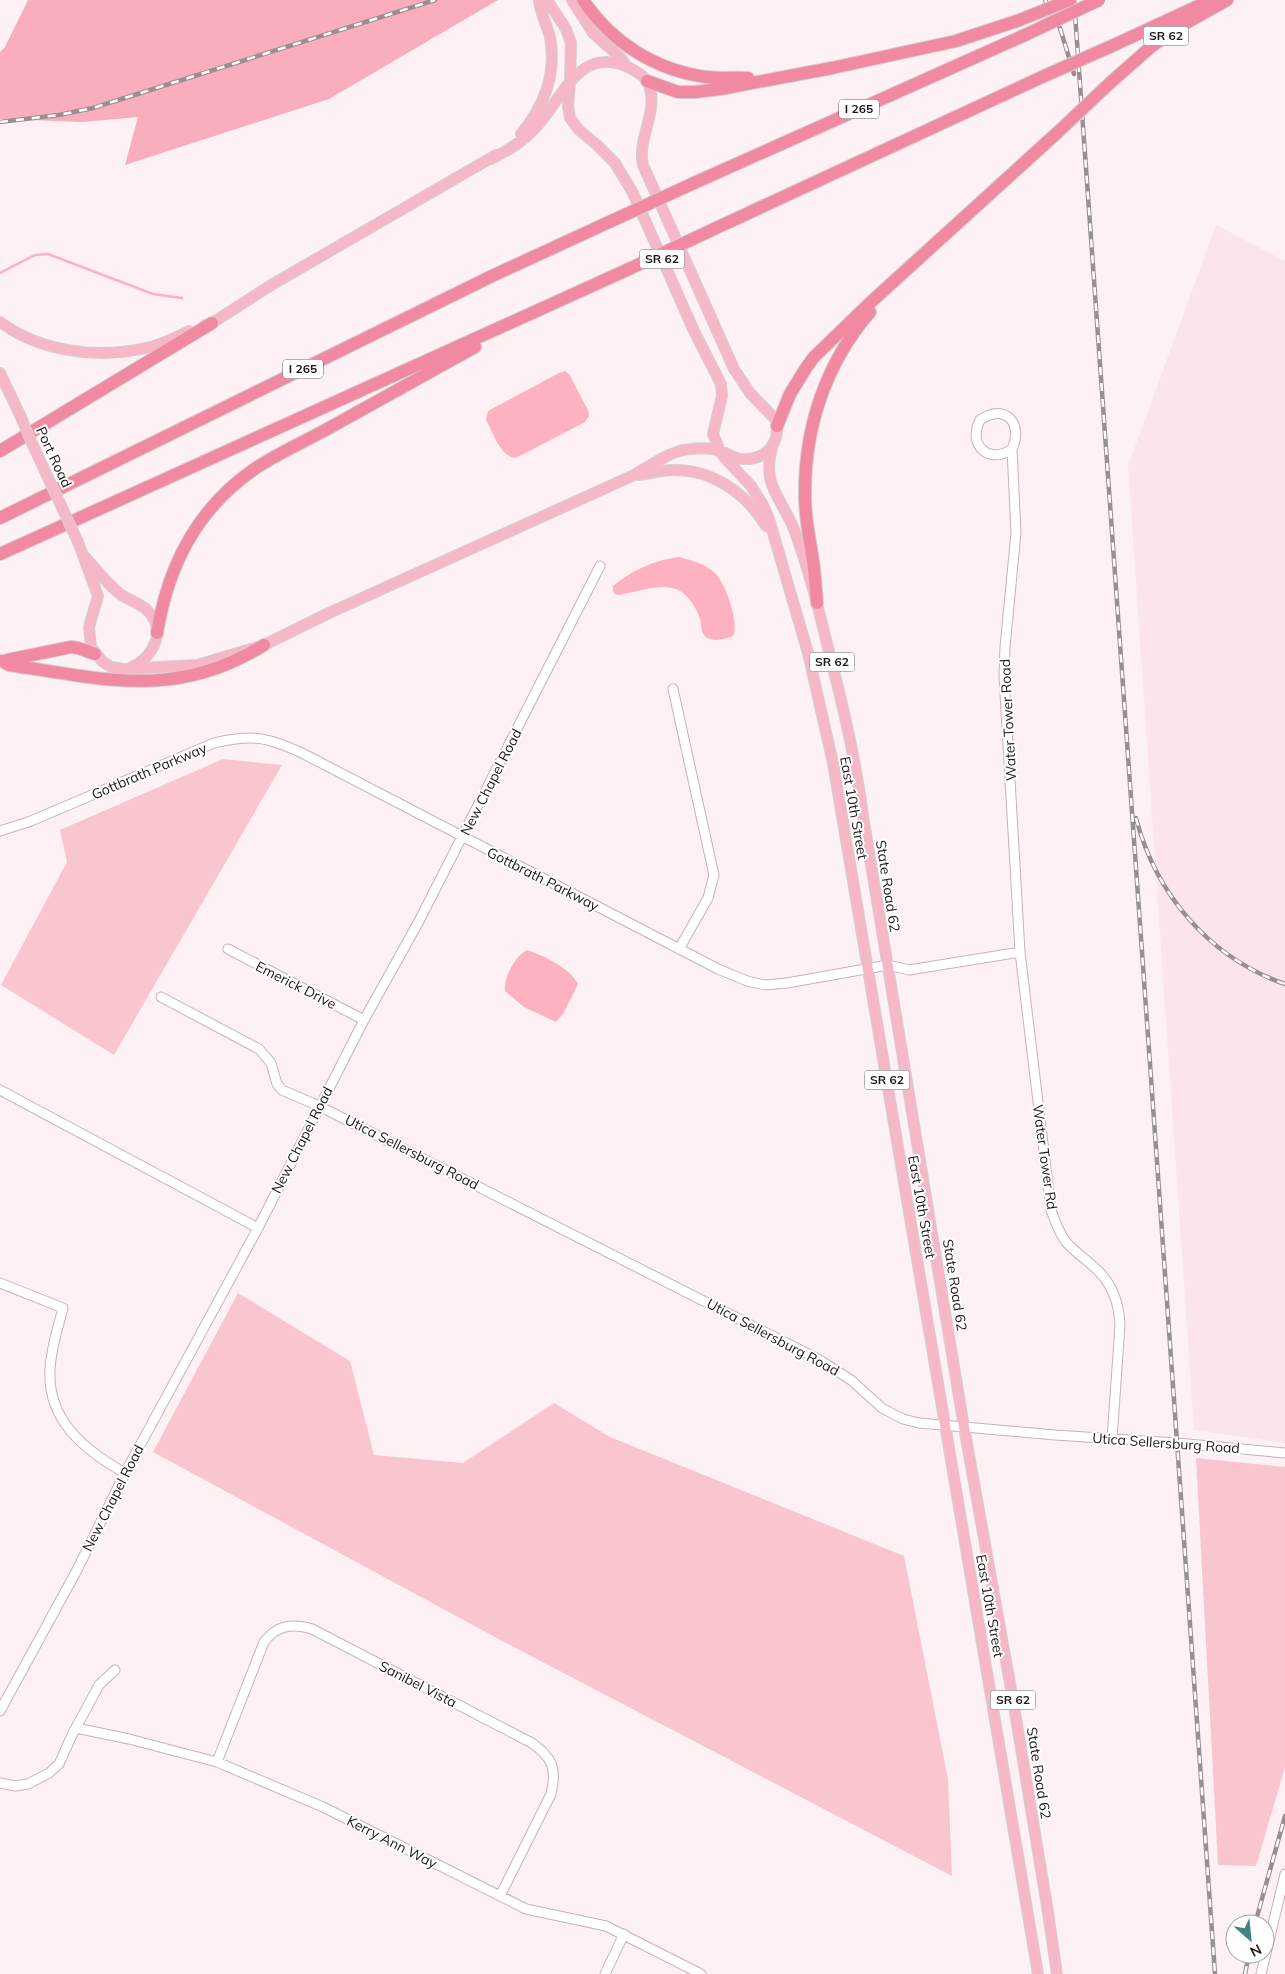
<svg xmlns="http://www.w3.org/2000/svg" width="1285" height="1974" viewBox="0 0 1285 1974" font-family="Mulish,sans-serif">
	<rect width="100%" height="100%" fill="#fdf1f3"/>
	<path fill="#fbe5e9" d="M1216 225 1285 261V1443L1194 1430 1128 466Z"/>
	<path fill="#f9c6d0" d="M223 759 282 765 114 1055 1 985 67 862 60 830Z
		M238 1293 350 1361 374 1455 463 1463 554 1403 610 1437 904 1556 948 1779 952 1876 506 1643 153 1452Z
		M1196 1458 1285 1467V1767L1256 1866 1218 1865Z"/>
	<path fill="#faadbd" d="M28 0H498L329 99 125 165 138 117 83 122 0 119V52L5 47Z"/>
	<path fill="#feb1c1" d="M565 371 569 374 588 410 589 416 585 422 516 458C500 457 493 432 486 420L488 411 559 373Z
		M679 557C691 560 705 564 714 572 725 582 740 623 733 636 723 640 706 644 702 631 701 627 701 623 700 619 697 609 689 596 680 591 662 581 637 593 618 595L615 594 613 591V586C632 570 655 560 679 557Z
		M527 950C544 956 570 968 578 984L563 1014 556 1022 524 1007 505 991C503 979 515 956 527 950Z"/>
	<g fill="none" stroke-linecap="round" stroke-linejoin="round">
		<path stroke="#feb1c1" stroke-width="2.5" d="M0 273 35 255 48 254 153 294 182 298"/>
		<defs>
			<path id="minor" d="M1012 449C989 465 967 445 980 420 1005 402 1024 424 1012 449L1016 533 1005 647 1004 676 1020 952 1051 1210C1055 1221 1059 1233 1066 1242 1074 1251 1084 1258 1093 1266 1111 1281 1119 1302 1120 1325L1112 1439
				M673 689 714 875 708 898 679 949
				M0 831 31 821 214 743C253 734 267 737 302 753L718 969 747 981 765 985 787 983 888 965 909 970 1020 952
				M228 949 364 1020
				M161 997 259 1049 271 1063 277 1084 282 1090 319 1106 818 1359 851 1380 882 1408 903 1419 919 1423 1055 1435 1177 1443 1285 1453
				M0 1090 258 1228
				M0 1283 63 1308C58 1328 51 1348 50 1369 47 1420 84 1450 125 1473
				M0 1711 77 1570 125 1473 258 1228 364 1020 418 923 600 566
				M76 1728 129 1739 217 1762 323 1807 526 1909 606 1926 701 1974
				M217 1762 264 1642C277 1625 292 1623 312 1629L532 1743C553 1758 557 1769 551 1794L500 1896
				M0 1783 15 1786 28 1784 49 1773 59 1764 72 1735 99 1685 115 1670
				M605 1974 624 1934
				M1261 1974 1285 1874"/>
			<path id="major" d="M547 0 566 29 571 43 570 82 568 106 570 118 579 130 597 145 615 163 633 193 694 331 721 384 722 396 713 434 720 451 724 457 751 486 763 505 769 519 808 653 833 763 1038 1974
				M572 0 593 33 621 58 626 66
				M521 134C544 107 557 73 550 37 547 25 540 13 539 0
				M0 322C41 352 97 359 146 348 161 345 175 338 189 331
				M205 325 212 323 273 284 496 155
				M0 373 20 415
				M31 441 44 469
				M772 448C761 486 783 499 795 532 810 573 820 615 830 656 844 709 856 762 863 816L964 1427 1013 1700 1047 1906 1057 1974
				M640 475C650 474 660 470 671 470 711 468 746 493 766 526
				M78 542 98 596 89 627 91 647 102 661 111 667 123 669 197 665 264 645 329 613 632 476C650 466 671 450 691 449 700 448 713 448 722 452 729 454 735 459 743 459 767 460 781 442 776 420L750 393 734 369 643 165C637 140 657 114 650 89 648 78 639 73 630 68 580 44 564 96 537 126 524 141 509 150 491 159
				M85 557C96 569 107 584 120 594 129 600 139 603 147 610 168 630 153 657 132 667"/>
			<path id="highway" d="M583 0C611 42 655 70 706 77 719 79 734 77 748 78
				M1114 45 1209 1
				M647 81 678 92H695L720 89 832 68 956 41 1017 21
				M1111 82 1152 46 1179 27 1227 0
				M694 183 1025 35
				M714 229 1042 77
				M777 426 790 394 806 368 814 357 871 302 1058 132
				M0 451 212 323
				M0 518 492 276 607 223
				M0 554 629 269
				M817 603C816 589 815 575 813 561 810 540 805 519 805 497 804 429 825 364 870 312
				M157 633C168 566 196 510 253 470 276 454 304 442 329 428 378 401 427 374 475 347
				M7 660 71 647 78 648 95 654
				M2 661 9 665C104 679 176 700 264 645"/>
		</defs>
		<use href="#minor" stroke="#cbb1b6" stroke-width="11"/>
		<use href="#major" stroke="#d2d0d1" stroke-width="12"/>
		<use href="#highway" stroke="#d2d0d1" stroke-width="14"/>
		<use href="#minor" stroke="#fff" stroke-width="9"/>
		<use href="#major" stroke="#f6b8c7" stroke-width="10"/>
		<use href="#highway" stroke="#f089a1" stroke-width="12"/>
		<defs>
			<path id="rail" d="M1045 0 1060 28 1074 74
				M1074 0 1215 1974
				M0 122 59 115 93 108 435 0
				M1136 818C1156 895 1210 958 1285 984
				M1255 1924 1285 1816
				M1245 1974 1249 1954"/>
		</defs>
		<use href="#rail" stroke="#998e90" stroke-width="4.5"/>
		<use href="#rail" stroke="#fff" stroke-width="2.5" stroke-dasharray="8" stroke-linecap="butt"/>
		<defs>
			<path id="major-bridge" d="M20 415 31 441
				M44 469 78 542"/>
			<path id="highway-bridge" d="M1017 21 1070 0
				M1025 35 1099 0
				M1042 77 1114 45
				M1058 132 1111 82
				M607 223 694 183
				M629 269 714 229"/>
		</defs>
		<use href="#major-bridge" stroke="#d2d0d1" stroke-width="12" stroke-linecap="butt"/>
		<use href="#highway-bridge" stroke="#d2d0d1" stroke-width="14" stroke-linecap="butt"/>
		<use href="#major-bridge" stroke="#f6b8c7" stroke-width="10"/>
		<use href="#highway-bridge" stroke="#f089a1" stroke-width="12"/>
	</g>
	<g text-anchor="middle" stroke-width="4" stroke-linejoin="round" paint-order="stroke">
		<g fill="#fff" stroke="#635c5d" stroke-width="1">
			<rect x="1143.5" y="26.5" width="45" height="19" rx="4"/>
			<rect x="839" y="99.5" width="40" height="19" rx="4"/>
			<rect x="639.5" y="249.5" width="45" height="19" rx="4"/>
			<rect x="283" y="359.5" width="40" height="19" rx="4"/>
			<rect x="809.5" y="652.5" width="45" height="19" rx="4"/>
			<rect x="864.5" y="1070.5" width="45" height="19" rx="4"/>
			<rect x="990.5" y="1690.5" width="45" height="19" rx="4"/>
		</g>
		<g font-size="12" font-weight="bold" fill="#201618">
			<text x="1166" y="40">SR 62</text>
			<text x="859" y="113">I 265</text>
			<text x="662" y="263">SR 62</text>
			<text x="303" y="373">I 265</text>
			<text x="832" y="666">SR 62</text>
			<text x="887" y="1084">SR 62</text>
			<text x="1013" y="1704">SR 62</text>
		</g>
		<g font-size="14" fill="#201618" stroke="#fff">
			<text transform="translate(54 457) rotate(65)" y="5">Port Road</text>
			<text transform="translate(1008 720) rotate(-93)" y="5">Water Tower Road</text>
			<text transform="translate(149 771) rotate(-23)" y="5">Gottbrath Parkway</text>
			<text transform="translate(491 782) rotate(-63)" y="5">New Chapel Road</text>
			<text transform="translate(854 808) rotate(80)" y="5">East 10th Street</text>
			<text transform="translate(543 879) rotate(27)" y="5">Gottbrath Parkway</text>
			<text transform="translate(888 886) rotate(81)" y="5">State Road 62</text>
			<text transform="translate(296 985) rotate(27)" y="5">Emerick Drive</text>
			<text transform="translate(302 1140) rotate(-63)" y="5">New Chapel Road</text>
			<text transform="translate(412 1152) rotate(27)" y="5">Utica Sellersburg Road</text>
			<text transform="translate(1045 1157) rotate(82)" y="5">Water Tower Rd</text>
			<text transform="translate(922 1207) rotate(80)" y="5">East 10th Street</text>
			<text transform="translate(955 1285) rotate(81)" y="5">State Road 62</text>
			<text transform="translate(773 1337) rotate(28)" y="5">Utica Sellersburg Road</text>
			<text transform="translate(1166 1443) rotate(4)" y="5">Utica Sellersburg Road</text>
			<text transform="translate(113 1498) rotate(-63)" y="5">New Chapel Road</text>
			<text transform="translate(990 1606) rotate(80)" y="5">East 10th Street</text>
			<text transform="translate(418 1684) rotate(27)" y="5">Sanibel Vista</text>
			<text transform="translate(1039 1773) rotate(81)" y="5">State Road 62</text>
			<text transform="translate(392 1842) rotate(27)" y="5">Kerry Ann Way</text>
		</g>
	</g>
	<g transform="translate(1250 1939) rotate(153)"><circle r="24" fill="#ffffff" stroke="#a6a2a3"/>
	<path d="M0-4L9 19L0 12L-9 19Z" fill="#3f857d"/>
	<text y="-8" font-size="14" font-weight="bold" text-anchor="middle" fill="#201618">N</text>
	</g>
</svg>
